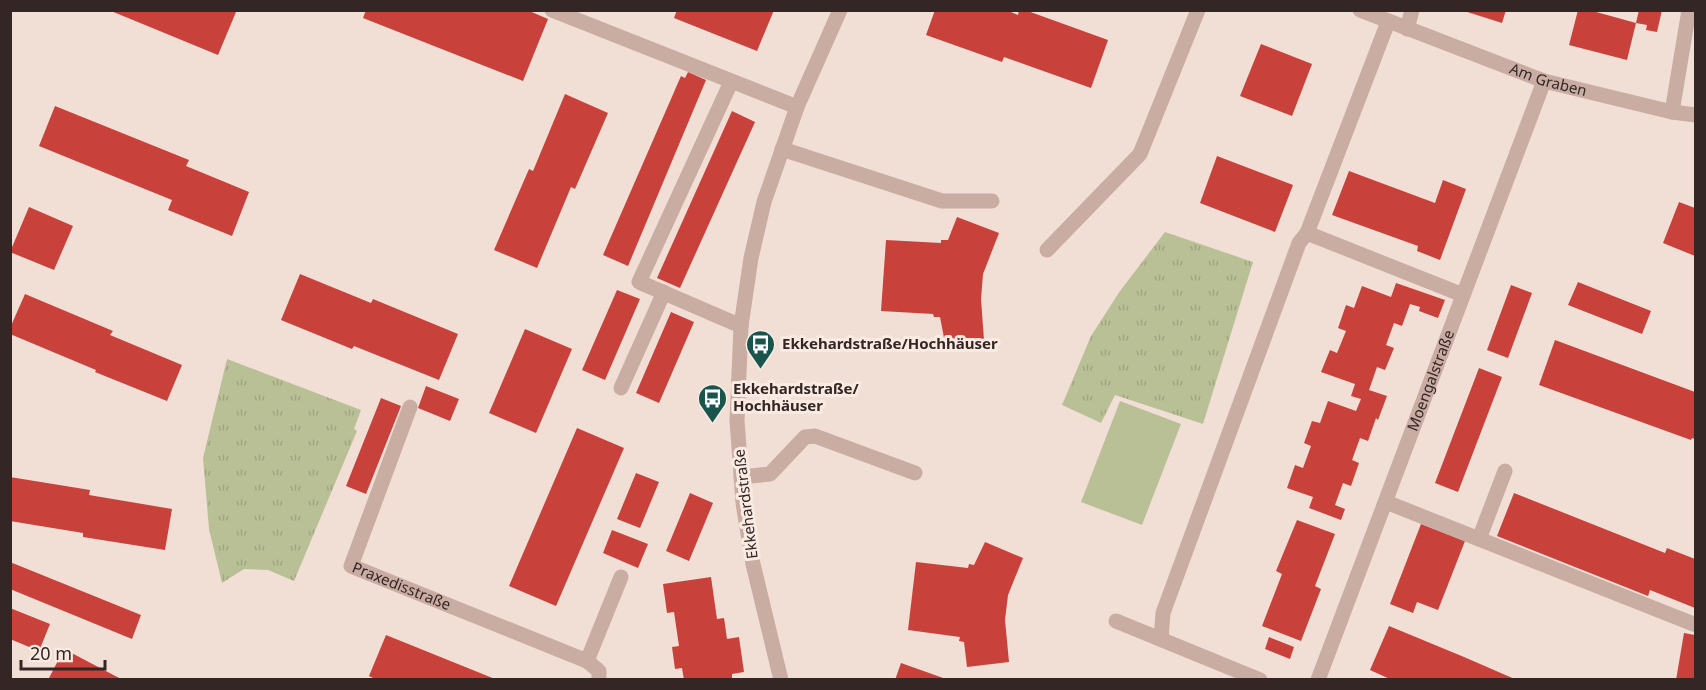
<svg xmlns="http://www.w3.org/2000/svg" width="1706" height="690" viewBox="0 0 1706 690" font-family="'Noto Sans',sans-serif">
	<defs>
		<pattern id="park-tufts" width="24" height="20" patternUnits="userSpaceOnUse" patternTransform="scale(1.5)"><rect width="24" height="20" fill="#bac096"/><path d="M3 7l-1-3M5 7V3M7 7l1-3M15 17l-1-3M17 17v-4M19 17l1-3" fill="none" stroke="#a0a581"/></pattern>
	</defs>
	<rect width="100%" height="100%" fill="#f1dfd6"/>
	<path fill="#bac096" d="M1120 401 1181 424 1142 525 1081 502Z"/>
	<path fill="url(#park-tufts)" d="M1165 232 1253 262 1203 424 1115 395 1101 423 1062 405 1091 336 1120 291Z
		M227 359 361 410 354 429 357 431 294 581 268 570 244 569 222 583 209 529 203 458Z"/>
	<path fill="#c9413b" d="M233 10 236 12 218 55 111 11Z
		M366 10H527L548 19 523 81 363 18Z
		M677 10H774L757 51 674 18Z
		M935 10H1006L1018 15 1019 10H1025L1108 40 1091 88 1004 57 1002 62 926 35Z
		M1461 10H1506L1502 23Z
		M1578 10H1589L1636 23 1639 10H1662L1657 32 1646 30 1647 25 1636 23 1627 60 1569 45Z
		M1261 44 1312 64 1292 116 1240 96Z
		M688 72 706 80 628 266 603 255 681 76 685 78Z
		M565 94 608 113 575 189 571 187 537 268 494 250 529 169 533 171Z
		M55 106 189 160 186 166 249 192 232 236 168 210 172 200 39 146Z
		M732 111 755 122 680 288 657 278Z
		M1217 156 1293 185 1275 232 1200 203Z
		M1349 171 1435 203 1443 180 1466 189 1440 260 1417 251 1418 246 1332 215Z
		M1679 202 1695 208V256L1663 243Z
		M29 207 73 226 54 270 10 252Z
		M957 217 999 233 983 274 981 299 984 340 945 343 940 317H934L933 314 881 311 886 240 941 243V240H948Z
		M300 274 371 303 373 299 458 334 439 380 354 346 352 349 281 320Z
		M1578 282 1651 311 1642 334 1568 305Z
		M1396 283 1445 300 1438 318 1419 311 1420 307 1410 304 1402 326 1394 323 1386 345 1394 348 1385 370 1377 367 1369 390 1387 396 1378 420 1376 418 1368 441 1360 438 1352 460 1359 463 1351 486 1343 483 1335 505 1345 509 1341 520 1309 508 1313 497 1287 488 1295 465 1303 468 1311 446 1304 443 1312 421 1320 423 1328 401 1356 411 1361 399 1351 396 1355 384 1321 372 1330 350 1337 353 1346 331 1338 328 1346 305 1354 308 1362 286 1391 297Z
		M1511 285 1532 293 1508 358 1487 350Z
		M617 290 640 299 605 380 582 370Z
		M25 294 113 331 110 335 182 365 167 401 95 372 96 370 10 334V328Z
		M671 312 694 322 659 403 636 393Z
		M525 329 572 349 536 433 489 413Z
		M1555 340 1695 392V439L1692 438 1691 440 1539 385Z
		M1479 368 1502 377 1458 492 1435 483Z
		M426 386 459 399 450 421 418 408Z
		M381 398 401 406 366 494 346 486Z
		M577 428 624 448 556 606 509 586Z
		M636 473 659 482 640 528 617 519Z
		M10 477 90 490 89 495 172 509 165 550 83 537V533L10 521Z
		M690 493 713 503 689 561 666 551Z
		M1514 493 1665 553 1667 548 1695 559V608L1650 590 1648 596 1497 536Z
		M1297 520 1335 534 1315 586 1321 589 1301 641 1262 626 1282 574 1276 571Z
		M1421 524 1465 541 1438 610 1417 602 1413 613 1390 604Z
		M612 530 648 544 638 568 603 553Z
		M985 542 1023 558 1008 595 1005 620 1009 662 967 667 964 642 959 641 960 637 908 630 916 562 968 568 969 564 974 565Z
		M10 562 141 615 132 639 10 589Z
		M711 577 717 619 724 618 727 639 739 637 744 672 732 674V680H684L682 668 675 669 672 647 679 646 674 612 667 613 663 584Z
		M10 608 50 624 39 651 10 639Z
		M1389 626 1464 657 1517 680H1392L1370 670Z
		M1684 633 1695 635V680H1676Z
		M386 635 495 679V680H377L369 676Z
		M1269 637 1294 647 1290 659 1265 649Z
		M64 649 123 680H48Z
		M901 663 946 679V680H895Z"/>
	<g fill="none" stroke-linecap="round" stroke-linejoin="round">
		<g stroke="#c9aca2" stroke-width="15">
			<path d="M552 10 797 107"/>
			<path id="s1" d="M1360 10 1544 81 1672 112 1696 115"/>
			<path d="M1407 29 1412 10"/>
			<path d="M731 82 639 282 741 326"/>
			<path d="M1672 112 1689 10"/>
			<path d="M782 149 942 201H992"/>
			<path d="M1307 233 1463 295"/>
			<path d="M1047 250 1140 154 1198 10"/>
			<path d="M621 388 664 292"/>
			<path id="s2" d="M410 407 351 566 587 661 599 671V680"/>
			<path d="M741 477 770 474 805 437 815 436 915 473"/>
			<path d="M1386 502 1479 539 1505 471"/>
			<path d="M1479 539 1696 625"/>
			<path d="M1116 621 1260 680"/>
			<path d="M1161 639 1163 613 1299 243 1307 233 1388 22"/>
			<path d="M587 661 621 577"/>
			<path d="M781 680 753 564 743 503 737 420 741 326 751 258 764 202 797 107 840 10"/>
			<path id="s3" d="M1318 680 1544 81"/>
		</g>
	</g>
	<defs>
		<symbol id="bus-pin" viewBox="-11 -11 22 30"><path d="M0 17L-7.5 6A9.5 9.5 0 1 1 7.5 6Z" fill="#19554d" stroke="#f9eae2"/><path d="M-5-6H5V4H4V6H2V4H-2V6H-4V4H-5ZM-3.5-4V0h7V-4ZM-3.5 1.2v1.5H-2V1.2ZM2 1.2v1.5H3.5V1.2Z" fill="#fff"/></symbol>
	</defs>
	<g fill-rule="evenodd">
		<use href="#bus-pin" x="744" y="328" width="33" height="45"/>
		<use href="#bus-pin" x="696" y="382" width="33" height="45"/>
	</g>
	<g text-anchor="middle" stroke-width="6" stroke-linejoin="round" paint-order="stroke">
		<g font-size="15" fill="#332624" stroke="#f9eae2">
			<text dy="5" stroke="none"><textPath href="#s1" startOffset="201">Am Graben</textPath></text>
			<text dy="5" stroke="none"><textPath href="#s3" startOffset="320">Moengalstraße</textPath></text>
			<text transform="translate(746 504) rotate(-97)" y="5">Ekkehardstraße</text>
			<text dy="5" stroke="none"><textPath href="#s2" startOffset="224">Praxedisstraße</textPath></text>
		</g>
		<g font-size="15" font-weight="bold" fill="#332624" stroke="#f9eae2" text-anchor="start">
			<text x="782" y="349">Ekkehardstraße/Hochhäuser</text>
			<text x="733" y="394">Ekkehardstraße/<tspan x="733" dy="17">Hochhäuser</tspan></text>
		</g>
	</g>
	<rect width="1706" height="690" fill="none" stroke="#332624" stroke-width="24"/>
	<path d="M21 660v9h84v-9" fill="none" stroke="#332624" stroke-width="3"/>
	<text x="30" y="660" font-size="18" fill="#332624" stroke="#f9eae2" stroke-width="4.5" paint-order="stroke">20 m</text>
</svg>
